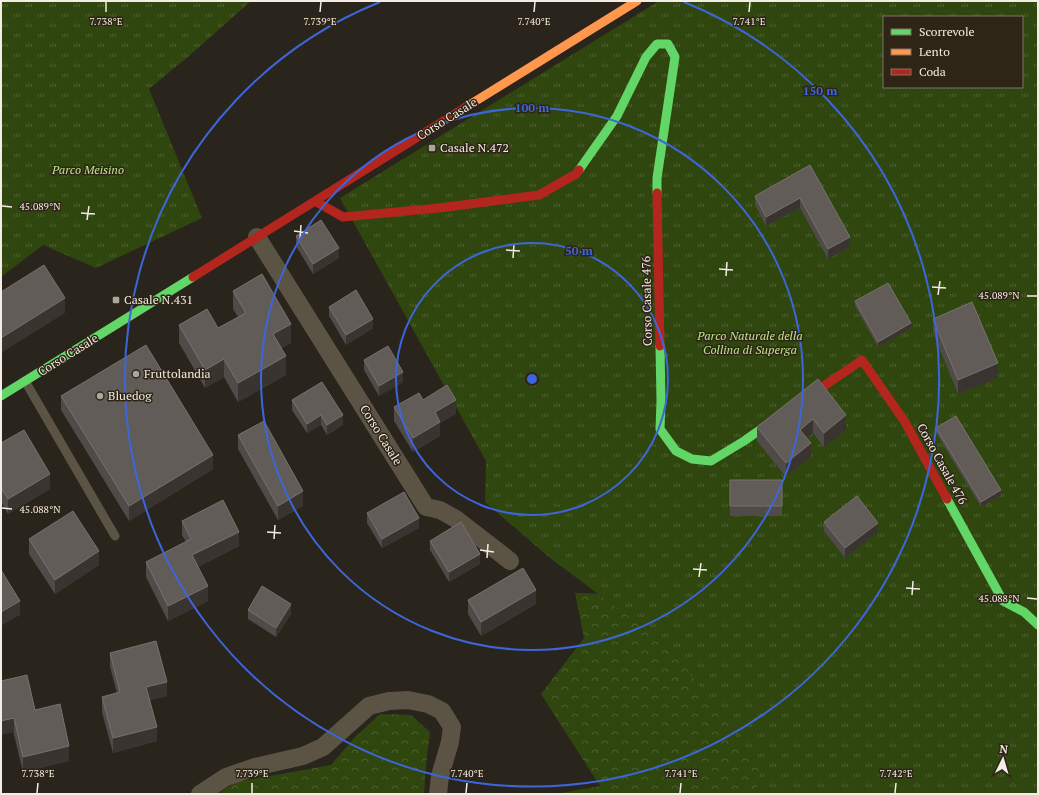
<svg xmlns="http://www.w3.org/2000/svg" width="1039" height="795" viewBox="0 0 1039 795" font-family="'PT Serif',serif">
	<defs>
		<pattern id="forest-crowns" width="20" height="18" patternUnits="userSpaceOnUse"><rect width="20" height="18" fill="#30460f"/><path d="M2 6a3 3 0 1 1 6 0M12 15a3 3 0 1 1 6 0" fill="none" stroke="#4e6132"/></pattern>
		<pattern id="park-tufts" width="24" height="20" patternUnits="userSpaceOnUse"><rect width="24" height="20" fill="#30460f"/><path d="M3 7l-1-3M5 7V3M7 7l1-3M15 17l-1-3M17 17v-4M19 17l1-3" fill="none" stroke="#4e6132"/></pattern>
	</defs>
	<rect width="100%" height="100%" fill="#29241c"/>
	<path fill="url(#forest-crowns)" d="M575 593 708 596 861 794H555L600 786 541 694 584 638Z
		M380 714 411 715 430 732 426 765 424 794H218L236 782 331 765 355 737Z"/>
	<path fill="url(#park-tufts)" fill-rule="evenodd" d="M1 1H251L189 56 149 89 202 218 96 268 43 245 1 277Z
		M659 1H1038V794H755L760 769 671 648 550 558 485 502 486 461 340 198ZM884 17H1022V87H884Z"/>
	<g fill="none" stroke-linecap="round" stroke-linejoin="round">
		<path stroke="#5b5444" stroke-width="9" d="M25 381 115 536"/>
		<path stroke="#5b5444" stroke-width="18" d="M257 237 426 507 440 510 456 519 510 561
			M200 794 226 777 255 767 303 756 323 747 369 706 389 701 408 700 428 704 442 711 452 727 450 742 440 776 438 794"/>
		<path stroke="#63d668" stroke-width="9" d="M579 170 617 116 646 57 657 44H668L675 57 657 178V193
			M660 346 661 401 660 429 676 451 692 459 711 461 744 441 777 418
			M1 396 193 277
			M947 499 1003 601 1024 612 1038 625"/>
		<path stroke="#ff974d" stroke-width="9" d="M466 107 637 1"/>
		<path stroke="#b3261e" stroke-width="9" d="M657 193 660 346
			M315 201 343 217 439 208 539 195 576 174 579 170
			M193 277 466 107
			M777 418 862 360 905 422 947 499"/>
	</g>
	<path fill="#504a48" d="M810 165 850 247 828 259 800 208 766 226 755 205V196Z
		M296 236 339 258 313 274 296 246Z
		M233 291 291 343 281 348 286 375 238 402 224 377 205 388 179 343V325L218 328 238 317 233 309Z
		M855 301 911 328 878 347 855 306Z
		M329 307 373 328 346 345 329 316Z
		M933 319 998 378 958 394 933 333Z
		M364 360 403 382 379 396 364 370Z
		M818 379 846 430 824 447 813 433 807 438 811 457 786 477 757 441V427Z
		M61 396 213 469 129 521 61 410Z
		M292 400 343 425 327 435 321 425 307 433 292 410Z
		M423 400 456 414 440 423V436L413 452 394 421V407Z
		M936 428 1001 495 981 507 936 433Z
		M238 435 303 506 278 520 238 449Z
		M1 443 50 489 8 514 1 502Z
		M730 480H782V516H730Z
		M367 513 419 528 382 548 367 523Z
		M182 521 239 546 198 567 208 601 168 621 146 577V562L186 542 182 535Z
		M824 522 878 532 845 558 824 531Z
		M29 539 99 565 55 594 29 554Z
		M430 541 480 564 449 582 430 550Z
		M468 600 536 604 481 636 468 614Z
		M248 610 291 614 276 637 248 619Z
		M110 653 167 696 150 700 157 741 113 753 102 712V697L117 693 110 667Z
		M1 681 35 710 69 761 23 772Z"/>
	<path fill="#39342f" d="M800 198V208L766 226V217Z
		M850 237V247L828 259V249Z
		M339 248V258L313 274V264Z
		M65 298V313L1 353V338Z
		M373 319V328L346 345V335Z
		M911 323V328L878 347V342Z
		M291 324V343L273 353V334Z
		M286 356V375L238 402V383Z
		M224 359V377L205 388V370Z
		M998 363V378L958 394V380Z
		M403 372V382L379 396V386Z
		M456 400V414L440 423V436L413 452V438L435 412Z
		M321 415V425L307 433V424Z
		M343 415V425L327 435V425Z
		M846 415V430L824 447V433Z
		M813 419V433L800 444V430Z
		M811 443V457L786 477V463Z
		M213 455V469L129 521V506Z
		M50 474V489L8 514V499Z
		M1001 490V495L981 507V502Z
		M303 491V506L278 520V506Z
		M419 518V528L382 548V539Z
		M878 523V532L845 558V548Z
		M239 532V546L192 570V555Z
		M99 551V565L55 594V580Z
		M480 554V564L449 582V572Z
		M208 586V601L168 621V606Z
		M536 590V604L481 636V622Z
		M20 601V615L1 626V612Z
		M291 604V614L276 637V628Z
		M167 682V696L146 701V687Z
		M14 718V732L1 735V721Z
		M157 727V741L113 753V738Z
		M69 746V761L23 772V757Z"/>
	<path fill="#625c59" stroke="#78726e" d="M810 165 850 237 828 249 800 198 766 217 755 196Z
		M321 220 339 248 313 264 296 236Z
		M44 265 65 298 1 338V292Z
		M262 274 291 324 273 334 286 356 238 383 224 359 205 370 179 325 207 309 218 328 246 313 233 291Z
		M888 283 911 323 878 342 855 301Z
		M356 290 373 319 346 335 329 307Z
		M972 302 998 363 958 380 933 319Z
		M146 345 213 455 129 506 61 396Z
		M388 346 403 372 379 386 364 360Z
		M818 379 846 415 824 433 813 419 800 430 811 443 786 463 757 427Z
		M322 382 343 415 327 425 321 415 307 424 292 400Z
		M447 385 456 400 435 412 440 422 413 438 394 407 419 393 423 400Z
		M956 416 1001 490 981 502 936 428Z
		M264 421 303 491 278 506 238 435Z
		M24 430 50 474 8 499 1 488V443Z
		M730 480H782V506H730Z
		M404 492 419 518 382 539 367 513Z
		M857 496 878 523 845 548 824 522Z
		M223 500 239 532 192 555 208 586 168 606 146 562 191 539 182 521Z
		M73 511 99 551 55 580 29 539Z
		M461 522 480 554 449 572 430 541Z
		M523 568 536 590 481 622 468 600Z
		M1 570 20 601 1 612Z
		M262 586 291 604 276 628 248 610Z
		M156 641 167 682 146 687 157 727 113 738 102 697 120 692 110 653Z
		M27 675 35 710 60 704 69 746 23 757 14 718 1 721V681Z"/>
	<path fill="none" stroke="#f3ede4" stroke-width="1.5" d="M106 12V2M320 12 321 2M534 12 535 2M749 12 750 2M2 206 12 207M81 213 95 214M87 220 89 206M294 231 308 233M300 239 301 225M506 250 520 251M513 258 514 244M719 269 733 270M726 276 727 262M932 287 946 288M938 295 940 281M1027 296H1037M2 508 12 509M267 532 281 533M274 539 275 525M480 550 494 552M487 558 488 544M693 569 707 570M699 577 701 563M906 588 920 589M912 595 913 581M1027 598 1037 599M37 793 38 783M252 793V783M466 793 467 783M680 793 681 783M895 793 896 783"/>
	<g fill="none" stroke="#3d66da" stroke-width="2">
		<circle cx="532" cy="379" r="136"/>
		<circle cx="532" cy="379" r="271"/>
		<path d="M684 2A407 407 0 1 1 380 2"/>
	</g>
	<g fill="#aca79e" stroke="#2e2517" stroke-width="1.5">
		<rect x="428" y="144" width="8" height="8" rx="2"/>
		<rect x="112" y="296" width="8" height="8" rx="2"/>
		<circle cx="136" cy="374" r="4"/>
		<circle cx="100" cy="396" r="4"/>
	</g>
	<g text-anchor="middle" stroke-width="3" stroke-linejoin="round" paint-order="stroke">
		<g font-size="12" fill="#f3ede4" stroke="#2e2517">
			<text transform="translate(447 119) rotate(-32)" y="4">Corso Casale</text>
			<text transform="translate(647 301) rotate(-91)" y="4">Corso Casale 476</text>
			<text transform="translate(68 355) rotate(-32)" y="4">Corso Casale</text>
			<text transform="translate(381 435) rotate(58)" y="4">Corso Casale</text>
			<text transform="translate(942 464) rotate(61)" y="4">Corso Casale 476</text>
		</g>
		<g font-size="12" fill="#f3ede4" stroke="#2e2517" text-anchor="start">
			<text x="440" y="152">Casale N.472</text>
			<text x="124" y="304">Casale N.431</text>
			<text x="144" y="378">Fruttolandia</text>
			<text x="108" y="400">Bluedog</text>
		</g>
		<g font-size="12" font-style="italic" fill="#b8e885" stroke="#2e2517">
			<text x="88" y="174">Parco Meisino</text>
			<text x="750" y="340">Parco Naturale della<tspan x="750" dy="14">Collina di Superga</tspan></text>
		</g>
	</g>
	<g font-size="10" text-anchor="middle" fill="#f3ede4" stroke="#2e2517" stroke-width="3" stroke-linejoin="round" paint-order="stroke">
		<text x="106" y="25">7.738°E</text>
		<text x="320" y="25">7.739°E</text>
		<text x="534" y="25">7.740°E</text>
		<text x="749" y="25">7.741°E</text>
		<text x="40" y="210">45.089°N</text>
		<text x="999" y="299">45.089°N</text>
		<text x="40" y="513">45.088°N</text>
		<text x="999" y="602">45.088°N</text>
		<text x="38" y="777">7.738°E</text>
		<text x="252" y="777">7.739°E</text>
		<text x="467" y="777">7.740°E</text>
		<text x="681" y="777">7.741°E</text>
		<text x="896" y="777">7.742°E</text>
	</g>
	<circle cx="532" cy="379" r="6" fill="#3d66da" stroke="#2e2517" stroke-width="2"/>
	<g font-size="12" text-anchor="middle" font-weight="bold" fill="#3d66da" stroke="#2e2517" stroke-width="3" stroke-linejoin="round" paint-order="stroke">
		<text x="820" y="95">150 m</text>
		<text x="532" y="112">100 m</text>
		<text x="579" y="255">50 m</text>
	</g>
	<rect width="1039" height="795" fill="none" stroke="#f3ede4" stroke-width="4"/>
	<rect x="883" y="16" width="140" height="72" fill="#2e2517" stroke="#7d7569"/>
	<rect x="891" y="29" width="20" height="6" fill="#63d668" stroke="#7d7569"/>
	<text x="919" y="36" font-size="12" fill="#f3ede4">Scorrevole</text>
	<rect x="891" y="49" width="20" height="6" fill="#ff974d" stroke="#7d7569"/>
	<text x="919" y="56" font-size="12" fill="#f3ede4">Lento</text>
	<rect x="891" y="69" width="20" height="6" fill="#b3261e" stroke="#7d7569"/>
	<text x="919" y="76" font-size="12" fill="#f3ede4">Coda</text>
	<g transform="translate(1003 759) rotate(5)" stroke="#2e2517" stroke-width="3" paint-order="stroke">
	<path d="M0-3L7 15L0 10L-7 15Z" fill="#f3ede4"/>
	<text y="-6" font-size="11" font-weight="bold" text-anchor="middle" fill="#f3ede4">N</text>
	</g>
</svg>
